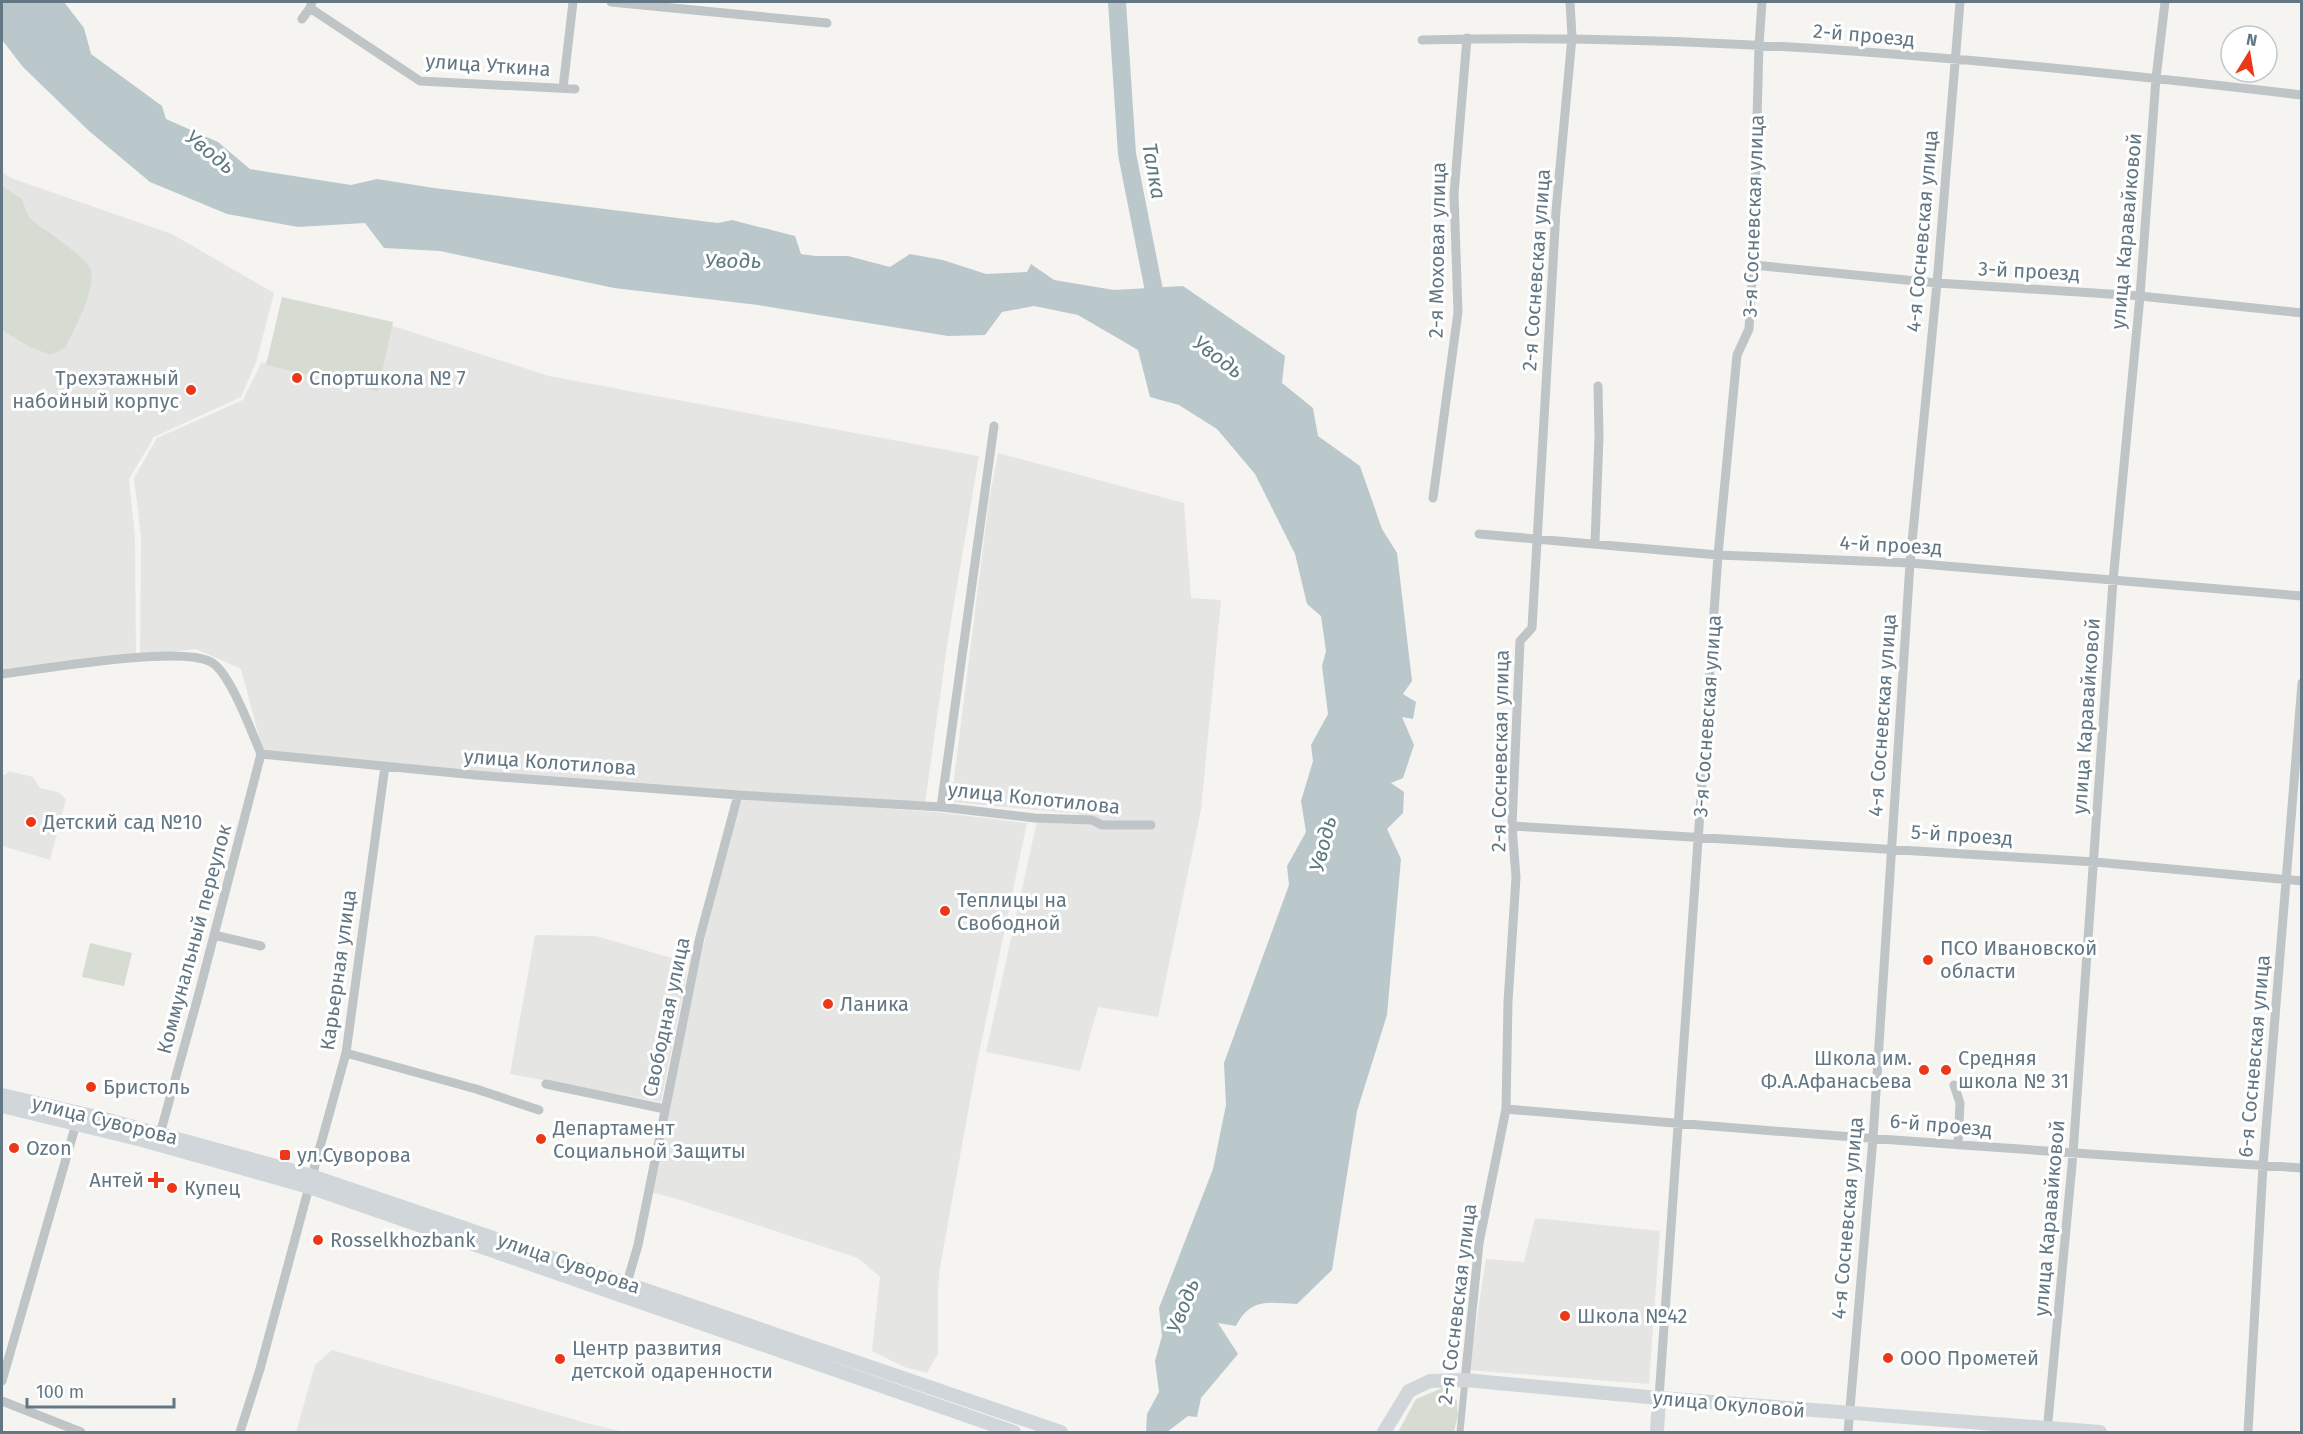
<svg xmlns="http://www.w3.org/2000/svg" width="2303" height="1434" viewBox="0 0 2303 1434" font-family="'Fira Sans',sans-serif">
	<rect width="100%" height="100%" fill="#f5f4f0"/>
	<path fill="#e5e6e4" d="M2 172 11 178 172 234 274 293 256 363 241 397 154 437 129 479 135 537 136 656 2 673Z
		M390 325 549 376 979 456 949 633 925 803 585 781 263 752 241 669 196 649 140 656 141 537 134 478 157 438 243 400 261 363 328 357Z
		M998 453 1184 503 1191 598 1221 600 1201 810 1158 1017 1098 1007 1080 1071 986 1052 1037 821 1079 817V814L951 802 989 500Z
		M9 771 33 777 40 788 58 792 66 799 50 860 2 846V775H5Z
		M750 799 935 812 1027 823 976 1068 940 1267 938 1289V1354L927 1373 904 1367 872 1351 880 1277 858 1258 677 1199 651 1192 705 938 734 823 742 800Z
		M535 935 596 936 682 961 687 973 661 1102 510 1074Z
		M1535 1218 1660 1231 1649 1384 1469 1370 1486 1259 1524 1262Z
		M332 1350 586 1423 625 1432H296L315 1365Z"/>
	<path fill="#d6dcd1" d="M2 186 22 199C29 221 31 220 50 233 59 240 83 257 89 266 100 284 73 331 65 348L50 355 28 346 2 330Z
		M282 297 393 322 378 391 266 365Z
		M90 943 132 953 124 986 82 977Z
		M1442 1388 1457 1400 1458 1415 1454 1432H1398L1416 1399Z"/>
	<path fill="#bac8cc" d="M2 2H64L84 28 91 54 162 106 166 119 218 142 250 169 351 185 377 179 434 188 718 223 732 220 795 236 801 254 815 256H848L890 267 910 254 943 260 986 274 1027 272 1031 264 1054 280 1114 290 1183 286 1285 356 1282 383 1313 408 1318 436 1360 466 1382 529 1397 553 1412 681 1403 694 1416 702 1413 719 1402 717 1414 745 1403 778 1391 783 1404 792 1403 813 1387 829 1401 859 1387 1015 1357 1111 1332 1270 1297 1304C1269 1303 1251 1297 1236 1326L1218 1323 1238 1354 1201 1398 1197 1417 1188 1416 1167 1432H1146L1147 1414 1159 1392 1155 1361 1162 1336 1159 1308 1213 1169 1226 1105 1224 1063 1289 885 1287 866 1306 832 1301 801 1313 761 1311 745 1328 714 1322 666 1326 651 1321 616 1307 604 1295 554 1255 474 1217 429 1179 405 1150 397 1138 350 1078 315 1034 306 1002 312 985 335 948 336 758 305 614 288 440 251 384 248 365 223 298 227 227 214 150 182 89 131 23 67 2 40Z"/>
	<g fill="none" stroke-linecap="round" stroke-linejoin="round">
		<path stroke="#bac8cc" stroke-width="18" d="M1117 2 1127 154 1158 311"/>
		<path stroke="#bfc5c7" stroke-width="7" d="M1460 1432 1465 1380"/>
		<path stroke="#bfc5c7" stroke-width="9" d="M611 2 827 23
			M310 8 420 81 575 89
			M302 19 310 8 312 2
			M1422 40C1715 32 2010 61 2302 95
			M563 88 573 2
			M1753 265 1937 283 2140 296 2302 313
			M1433 498 1458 312 1454 194 1467 38
			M1479 534 1718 555 1910 563 2302 596
			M1595 543 1599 436 1598 386
			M2 674C44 669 179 645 211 662 230 672 252 733 261 754L475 775 738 795 941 807 1035 818 1092 820 1102 825H1151
			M941 807 994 426
			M1512 826 2095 862 2302 881
			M214 935 261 946
			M346 1053 476 1089 539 1110
			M546 1084 665 1109
			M1954 1085 1960 1103 1958 1145
			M1506 1109C1771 1132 2036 1151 2302 1168
			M160 1134 199 993 261 754
			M312 1176 346 1053 385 766
			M627 1283 638 1245 700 937 738 795
			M1465 1380 1479 1243 1506 1109 1508 1002 1516 877 1512 826 1520 641 1532 628 1556 211 1572 37 1570 2
			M2 1381 76 1124
			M1659 1398 1718 555 1737 355 1749 329 1753 265 1759 45 1762 2
			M2 1401 81 1432
			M240 1432 260 1369 309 1187
			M1848 1432 1873 1138 1910 563 1937 283 1960 2
			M2047 1432 2073 1154 2113 581 2140 296 2156 78 2165 2
			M2248 1432 2263 1166 2302 683"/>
		<path stroke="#d0d6da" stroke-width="14" d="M2 1095 97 1117 312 1176 1061 1432
			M2 1106 142 1140 309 1187 1014 1432
			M1384 1432 1409 1391 1430 1381 1465 1380 1659 1398 2100 1432
			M1657 1432 1659 1398"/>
	</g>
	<g fill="#ec3819" stroke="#fff" stroke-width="2">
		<circle cx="297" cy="378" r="6"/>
		<circle cx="191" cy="390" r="6"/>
		<circle cx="31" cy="822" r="6"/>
		<circle cx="945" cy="911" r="6"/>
		<circle cx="1928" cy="960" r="6"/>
		<circle cx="828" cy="1004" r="6"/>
		<circle cx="1924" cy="1070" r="6"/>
		<circle cx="1946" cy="1070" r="6"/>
		<circle cx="91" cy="1087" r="6"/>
		<circle cx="541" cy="1139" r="6"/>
		<circle cx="14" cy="1148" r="6"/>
		<rect x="279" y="1149" width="12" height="12" rx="3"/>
		<path d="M153 1171h6v6h6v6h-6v6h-6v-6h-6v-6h6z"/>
		<circle cx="172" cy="1188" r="6"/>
		<circle cx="318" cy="1240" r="6"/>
		<circle cx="1565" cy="1316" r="6"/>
		<circle cx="1888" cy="1358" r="6"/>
		<circle cx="560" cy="1359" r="6"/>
	</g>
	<g text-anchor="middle" stroke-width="6" stroke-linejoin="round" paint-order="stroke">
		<g font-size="20" fill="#627783" stroke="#fff">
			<text transform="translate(1864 35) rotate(5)" y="7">2-й проезд</text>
			<text transform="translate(488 65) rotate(4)" y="7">улица Уткина</text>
			<text transform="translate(1753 216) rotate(-88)" y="7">3-я Сосневская улица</text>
			<text transform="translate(1922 231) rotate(-85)" y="7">4-я Сосневская улица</text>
			<text transform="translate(2126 231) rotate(-85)" y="7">улица Каравайковой</text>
			<text transform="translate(1437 250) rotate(-89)" y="7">2-я Моховая улица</text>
			<text transform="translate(1536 270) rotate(-86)" y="7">2-я Сосневская улица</text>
			<text transform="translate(2029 271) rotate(3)" y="7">3-й проезд</text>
			<text transform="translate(1891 545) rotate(3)" y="7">4-й проезд</text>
			<text transform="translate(1882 715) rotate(-86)" y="7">4-я Сосневская улица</text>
			<text transform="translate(1707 716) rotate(-86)" y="7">3-я Сосневская улица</text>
			<text transform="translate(2086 716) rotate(-86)" y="7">улица Каравайковой</text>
			<text transform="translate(1500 751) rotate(-89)" y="7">2-я Сосневская улица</text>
			<text transform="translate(550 762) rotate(4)" y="7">улица Колотилова</text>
			<text transform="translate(1034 798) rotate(6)" y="7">улица Колотилова</text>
			<text transform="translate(1962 835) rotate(4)" y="7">5-й проезд</text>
			<text transform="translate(194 939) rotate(-75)" y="7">Коммунальный переулок</text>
			<text transform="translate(338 970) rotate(-82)" y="7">Карьерная улица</text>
			<text transform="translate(666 1017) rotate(-78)" y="7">Свободная улица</text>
			<text transform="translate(2254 1056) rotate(-85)" y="7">6-я Сосневская улица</text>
			<text transform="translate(105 1120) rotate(14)" y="7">улица Суворова</text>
			<text transform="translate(1941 1125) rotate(5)" y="7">6-й проезд</text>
			<text transform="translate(1847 1218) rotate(-85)" y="7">4-я Сосневская улица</text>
			<text transform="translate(2049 1218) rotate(-85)" y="7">улица Каравайковой</text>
			<text transform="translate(569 1263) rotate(19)" y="7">улица Суворова</text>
			<text transform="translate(1457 1304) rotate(-83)" y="7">2-я Сосневская улица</text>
			<text transform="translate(1729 1404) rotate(5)" y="7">улица Окуловой</text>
		</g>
		<g font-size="20" fill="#627783" stroke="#fff" text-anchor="start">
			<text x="179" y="385" text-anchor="end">Трехэтажный<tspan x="179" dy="23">набойный корпус</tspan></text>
			<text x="309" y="385">Спортшкола № 7</text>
			<text x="43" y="829">Детский сад №10</text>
			<text x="957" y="907">Теплицы на<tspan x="957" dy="23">Свободной</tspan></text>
			<text x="1940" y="955">ПСО Ивановской<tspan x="1940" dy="23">области</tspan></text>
			<text x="840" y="1011">Ланика</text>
			<text x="1912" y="1065" text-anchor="end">Школа им.<tspan x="1912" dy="23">Ф.А.Афанасьева</tspan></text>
			<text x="1958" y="1065">Средняя<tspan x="1958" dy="23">школа № 31</tspan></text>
			<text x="103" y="1094">Бристоль</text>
			<text x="553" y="1135">Департамент<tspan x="553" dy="23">Социальной Защиты</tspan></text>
			<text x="26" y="1155">Ozon</text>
			<text x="297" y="1162">ул.Суворова</text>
			<text x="144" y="1187" text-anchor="end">Антей</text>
			<text x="184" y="1195">Купец</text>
			<text x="330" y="1247">Rosselkhozbank</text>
			<text x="1577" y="1323">Школа №42</text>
			<text x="572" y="1355">Центр развития<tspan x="572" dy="23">детской одаренности</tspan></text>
			<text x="1900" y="1365">ООО Прометей</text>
		</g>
		<g font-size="21" font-style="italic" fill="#5d7a81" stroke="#fff">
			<text transform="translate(210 152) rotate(39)" y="7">Уводь</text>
			<text transform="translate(1154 171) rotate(80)" y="7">Талка</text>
			<text x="733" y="268">Уводь</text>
			<text transform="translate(1218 357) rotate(37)" y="7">Уводь</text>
			<text transform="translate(1323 844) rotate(-76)" y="7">Уводь</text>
			<text transform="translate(1183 1306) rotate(-69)" y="7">Уводь</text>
		</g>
	</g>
	<rect width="2303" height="1434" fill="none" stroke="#627783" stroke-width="6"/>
	<g transform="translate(2249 54) rotate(11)"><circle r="28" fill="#ffffff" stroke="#c0c9cd" stroke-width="1.5"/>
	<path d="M0-4.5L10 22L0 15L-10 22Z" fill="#ec3819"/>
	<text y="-9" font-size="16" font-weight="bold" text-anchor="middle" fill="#627783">N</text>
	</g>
	<path d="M27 1398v9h147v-9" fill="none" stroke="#627783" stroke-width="3"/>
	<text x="36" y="1398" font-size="18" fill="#627783" stroke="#ffffff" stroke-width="4.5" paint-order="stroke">100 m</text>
</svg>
